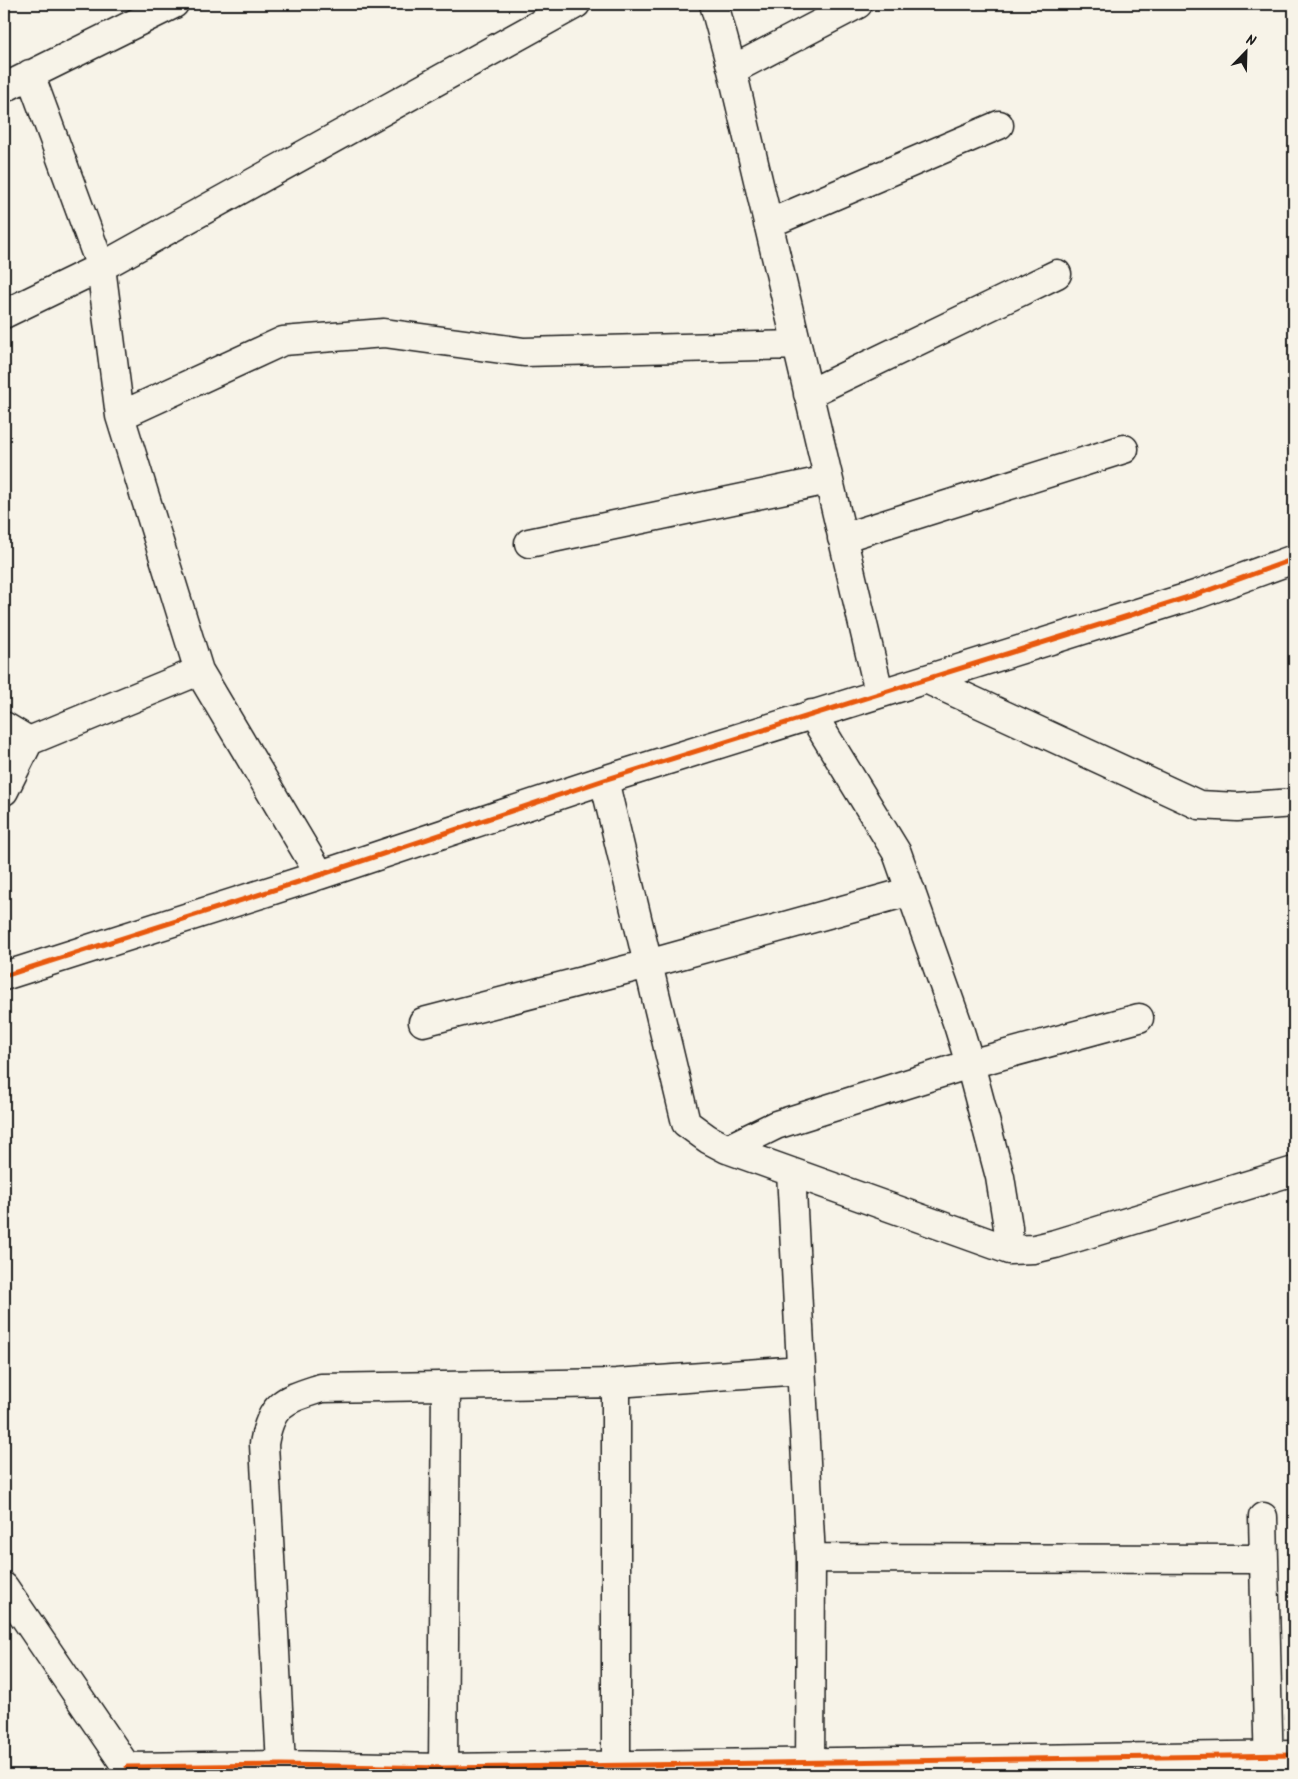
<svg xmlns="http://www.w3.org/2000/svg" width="1298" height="1779" viewBox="0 0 1298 1779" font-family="Kalam,sans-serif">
	<rect width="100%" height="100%" fill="#f7f3e8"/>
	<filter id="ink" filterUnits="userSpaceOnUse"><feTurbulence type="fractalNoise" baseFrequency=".02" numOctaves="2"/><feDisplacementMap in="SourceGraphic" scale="10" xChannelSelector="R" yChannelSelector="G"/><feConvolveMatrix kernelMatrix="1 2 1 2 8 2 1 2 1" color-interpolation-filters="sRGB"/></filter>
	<g filter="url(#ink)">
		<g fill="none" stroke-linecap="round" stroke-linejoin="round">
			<defs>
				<path id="minor" d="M714 4 732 70 879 692
					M732 70 858 4
					M30 74 101 267 120 416 199 671 320 875
					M4 88 174 4
					M768 224 999 125
					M4 314 101 267 576 4
					M808 394 1057 274
					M120 416 283 341 384 333 524 352 796 345
					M842 538 1124 449
					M529 543 828 480
					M926 679 1199 805 1237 807 1294 803
					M812 714 897 853 958 1025 970 1064 1000 1177 1008 1227 1009 1250 1034 1249 1055 1244 1294 1171
					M4 726 29 741
					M604 780 686 1123 708 1139 727 1149 776 1125 970 1064 1139 1018
					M4 791 29 741 199 671
					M4 976 320 875 604 780 1198 594 1294 559
					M423 1022 648 964 911 891
					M727 1149 1009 1250
					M791 1172 811 1558 810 1775
					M1263 1517 1269 1775
					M811 1558 1264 1559
					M4 1587 132 1775
					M281 1765 264 1444C271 1402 285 1400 321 1388L616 1383 801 1370
					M127 1767 281 1765 443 1768 1294 1755
					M443 1768 446 1386
					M616 1775V1383"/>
			</defs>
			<use href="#minor" stroke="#1c1c1c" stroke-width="31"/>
			<use href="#minor" stroke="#f7f3e8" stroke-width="28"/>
			<defs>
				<path id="cycleway" d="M4 976 320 875 604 780 1198 594 1294 559
					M127 1767 281 1765 443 1768 1294 1755"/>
			</defs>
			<use href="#cycleway" stroke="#f7f3e8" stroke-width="8"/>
			<use href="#cycleway" stroke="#e8590c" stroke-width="5"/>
		</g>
	</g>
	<rect width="1298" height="1779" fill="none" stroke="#f7f3e8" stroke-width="20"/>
	<rect x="10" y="10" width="1278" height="1759" fill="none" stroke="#1c1c1c" stroke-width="2" filter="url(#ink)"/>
	<g transform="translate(1246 52) rotate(23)" stroke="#f7f3e8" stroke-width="4" paint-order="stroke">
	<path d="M0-4L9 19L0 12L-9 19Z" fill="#1c1c1c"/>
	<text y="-8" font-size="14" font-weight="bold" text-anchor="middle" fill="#1c1c1c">N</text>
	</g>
</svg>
